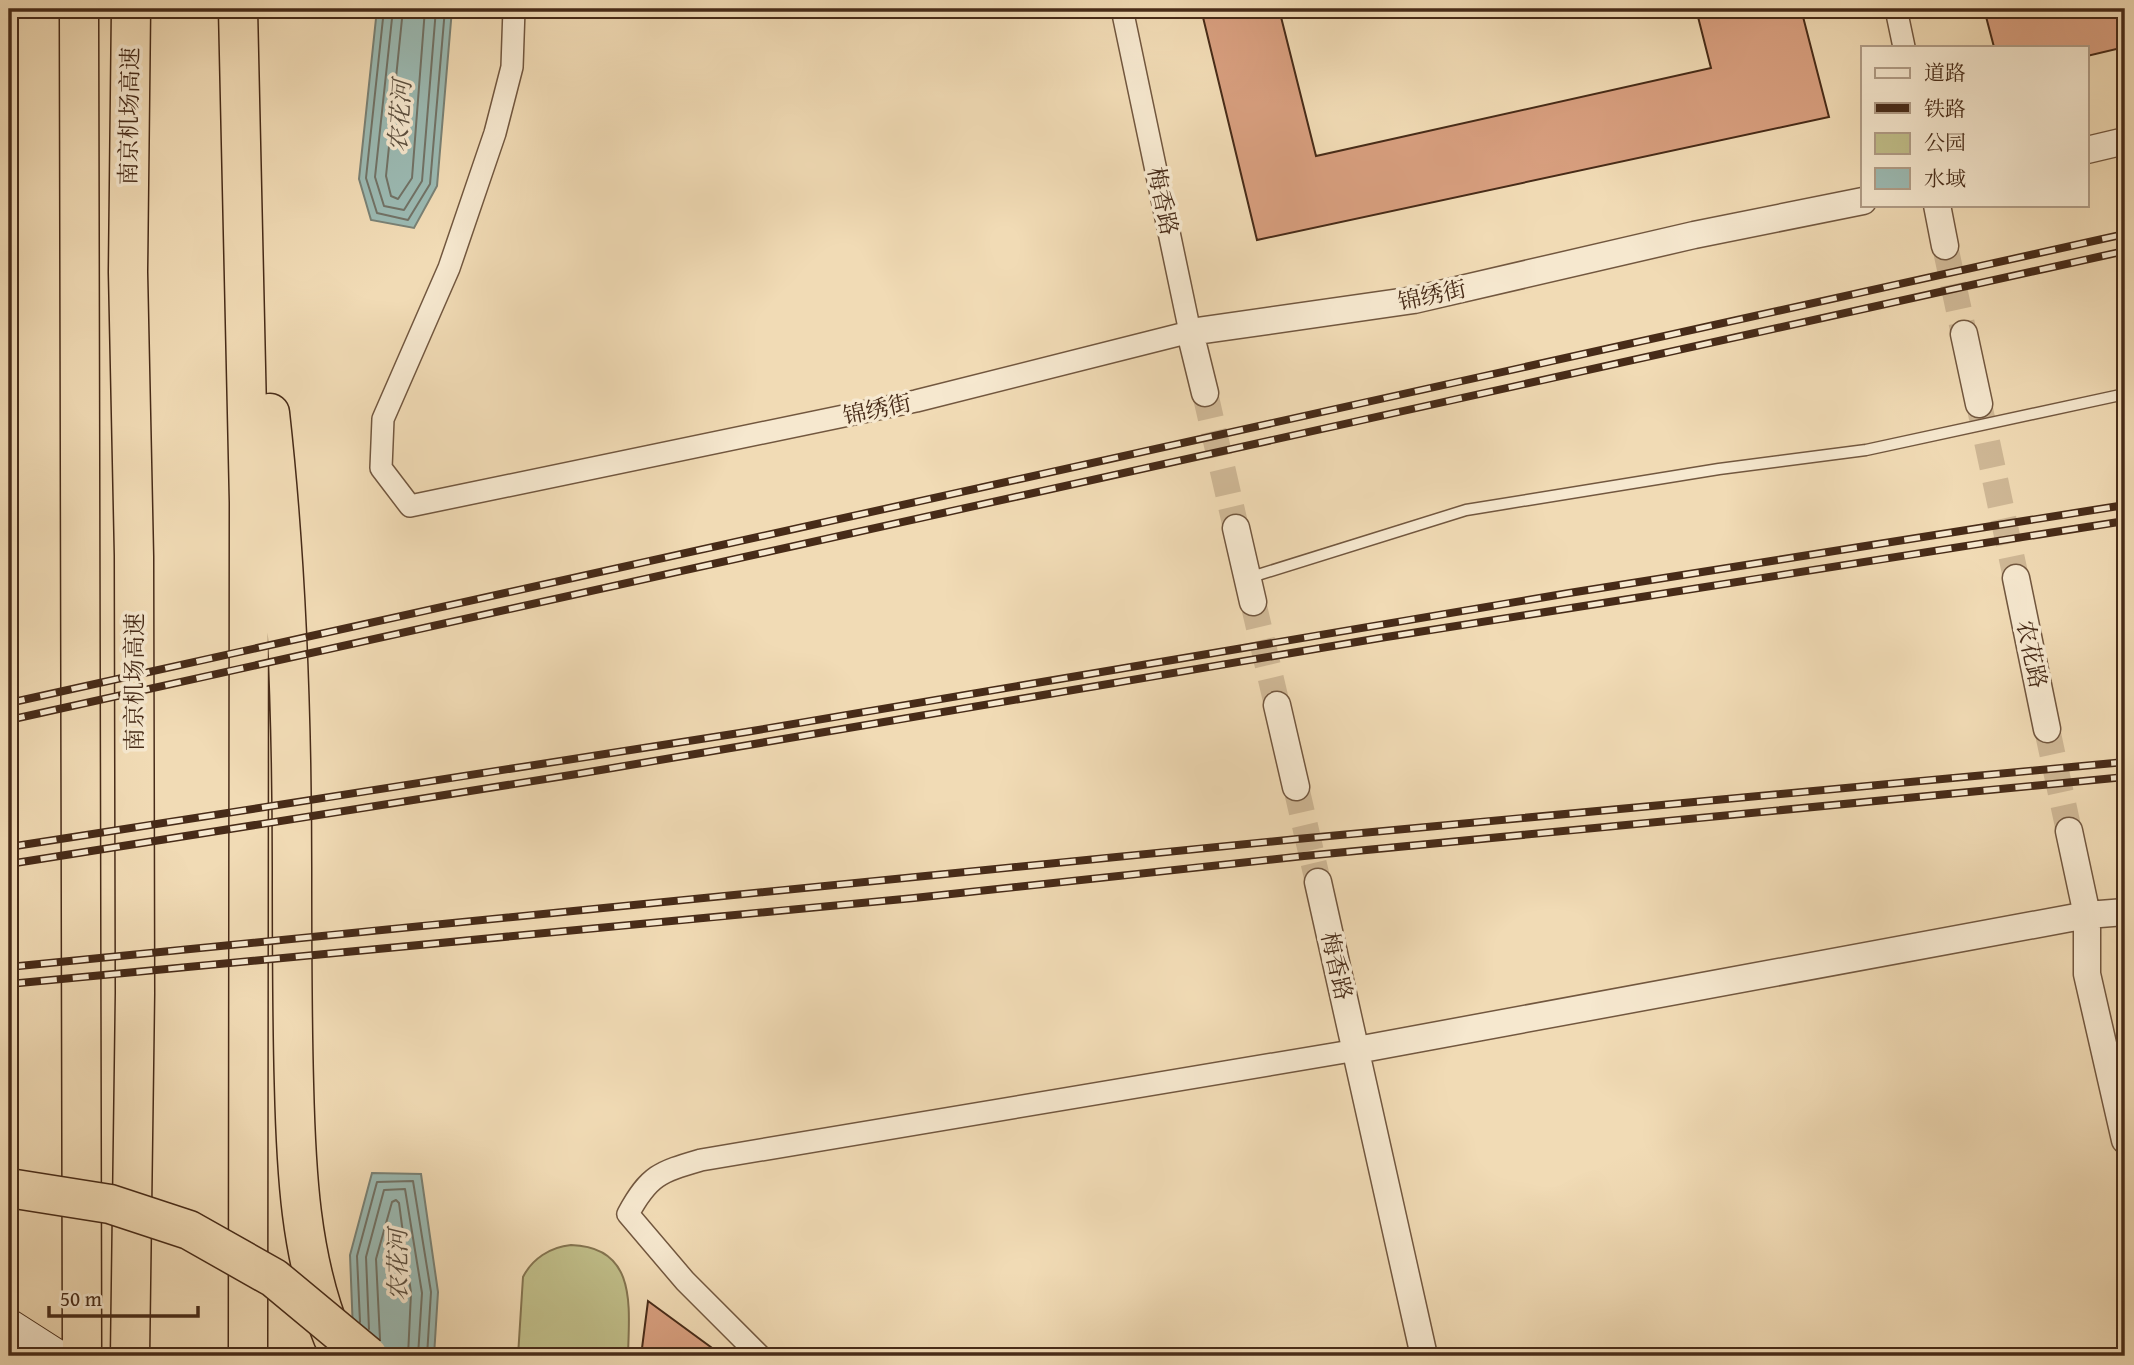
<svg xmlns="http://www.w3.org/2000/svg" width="2134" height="1365" viewBox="0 0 2134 1365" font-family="'Gentium Book Plus','Noto Serif SC',serif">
	<rect width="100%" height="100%" fill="#f1dbb5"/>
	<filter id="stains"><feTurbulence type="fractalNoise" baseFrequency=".00286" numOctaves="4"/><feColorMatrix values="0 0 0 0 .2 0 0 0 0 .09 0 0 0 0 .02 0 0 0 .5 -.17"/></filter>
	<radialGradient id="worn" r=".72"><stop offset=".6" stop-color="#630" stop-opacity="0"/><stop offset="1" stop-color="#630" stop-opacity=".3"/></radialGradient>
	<path fill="#c0be89" stroke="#847450" stroke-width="2" d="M571 1245C638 1247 629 1308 628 1356H518L523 1277C532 1259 550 1247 571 1245Z"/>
	<path fill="#9bbab3" stroke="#798175" stroke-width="2" d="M377 9H452L437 186 414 228 371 220 359 179Z
		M372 1173 421 1174 438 1292 434 1356H354L350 1255Z"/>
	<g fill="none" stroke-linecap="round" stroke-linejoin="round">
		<path stroke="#717266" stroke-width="2" d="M384 9 366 178 377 213 408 220 430 184 445 9
			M393 9 375 177 384 206 404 210 422 181 436 9
			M403 9 386 176 391 196 398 199 412 178 425 9
			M360 1322 357 1256 377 1182 413 1181 431 1292 427 1356
			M369 1329 366 1257 384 1190 405 1189 422 1293 418 1356
			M380 1339 376 1259 392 1202 396 1200 399 1203 411 1293 408 1356"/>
	</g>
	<path fill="#d89f7f" stroke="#472b18" stroke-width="2" d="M1201 9H1279L1316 156 1711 68 1696 9H1801L1829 117 1257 240Z
		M1984 9H2125V47L2087 56V47H1994Z
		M648 1301 723 1356H641Z"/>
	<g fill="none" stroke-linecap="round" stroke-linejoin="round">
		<path stroke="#cfb896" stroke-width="26" stroke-dasharray="26 13" stroke-linecap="butt" d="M1945 246 1964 334
			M1205 393 1236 528
			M1979 404 2016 578
			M1253 602 1277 705
			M2047 729 2069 831
			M1296 787 1318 882"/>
		<defs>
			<path id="service" d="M1248 578 1466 510 1719 469 1866 450 2125 394"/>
			<path id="minor" d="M514 9 512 67 495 133 449 268 383 419 381 468 410 506 916 401 1190 332 1122 9
				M1896 9 1904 47
				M760 1356 685 1281 628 1214C649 1175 660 1172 701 1160L1357 1050"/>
			<path id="tertiary" d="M2087 150 2125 141
				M1937 205 1945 246
				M1964 334 1979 404
				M1205 393 1190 332 1414 300 1694 235 1863 201
				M1236 528 1253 602
				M2016 578 2047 729
				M1277 705 1296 787
				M2069 831 2087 915V974L2125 1140
				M1318 882 1424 1356
				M1357 1050 2087 915 2125 912"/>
			<path id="secondary" d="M9 1324 59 1356"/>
			<path id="motorway" d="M79 9 82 1356
				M238 9 249 502 248 1356
				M270 413C287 565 292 715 292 867 292 939 292 1012 294 1084 296 1169 300 1258 333 1338
				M130 1356 135 993 134 556 128 272 131 9"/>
		</defs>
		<use href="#service" stroke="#72573f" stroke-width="13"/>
		<use href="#minor" stroke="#72573f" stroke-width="24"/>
		<use href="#tertiary" stroke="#72573f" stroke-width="29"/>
		<use href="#secondary" stroke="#472b18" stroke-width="32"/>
		<use href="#motorway" stroke="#472b18" stroke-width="41"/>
		<use href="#service" stroke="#f6e8cf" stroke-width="10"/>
		<use href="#minor" stroke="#f6e8cf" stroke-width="21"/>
		<use href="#tertiary" stroke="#f6e8cf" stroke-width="26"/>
		<use href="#secondary" stroke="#f6e8cf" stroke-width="30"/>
		<use href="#motorway" stroke="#f1dbb5" stroke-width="38"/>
		<defs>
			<path id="rail" d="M9 703 2125 234
				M9 720 2125 251
				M9 847 746 732 1569 593 2125 505
				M9 864 577 774 1380 638 2125 521
				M9 967 1297 839 2125 762
				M9 984 914 898 1304 856 2125 777"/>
		</defs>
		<use href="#rail" stroke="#472b18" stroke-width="8"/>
		<use href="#rail" stroke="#f6e8cf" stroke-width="5" stroke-dasharray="16" stroke-linecap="butt"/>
		<defs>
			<path id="motorway-bridge" d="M9 1188 110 1204 189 1230 274 1278 368 1356"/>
		</defs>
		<use href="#motorway-bridge" stroke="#472b18" stroke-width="41" stroke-linecap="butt"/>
		<use href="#motorway-bridge" stroke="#f1dbb5" stroke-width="38"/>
	</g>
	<g text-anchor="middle" stroke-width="7" stroke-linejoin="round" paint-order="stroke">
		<g font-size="23" fill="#472b18" stroke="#f6e8cf">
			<text transform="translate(129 116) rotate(-89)" y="8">南京机场高速</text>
			<text transform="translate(1163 201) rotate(78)" y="8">梅香路</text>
			<text transform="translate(1432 295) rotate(-12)" y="8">锦绣街</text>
			<text transform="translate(877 409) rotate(-12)" y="8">锦绣街</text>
			<text transform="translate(2032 654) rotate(78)" y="8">农花路</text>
			<text transform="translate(134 682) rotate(-90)" y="8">南京机场高速</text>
			<text transform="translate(1337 966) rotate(77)" y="8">梅香路</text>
		</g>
		<g font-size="24" font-style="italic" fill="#5c4f3f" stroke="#f6e8cf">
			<text transform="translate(400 116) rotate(-86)" y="8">农花河</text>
			<text transform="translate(398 1265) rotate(-90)" y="8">农花河</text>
		</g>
	</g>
	<rect width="2134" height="1365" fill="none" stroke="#f1dbb5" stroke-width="35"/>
	<rect x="10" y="10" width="2113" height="1344" fill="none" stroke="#472b18" stroke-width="3.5"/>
	<rect x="18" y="18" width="2099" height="1330" fill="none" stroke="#472b18" stroke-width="2"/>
	<rect x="1861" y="46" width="228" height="161" fill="#f6e8cf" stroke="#b09c86" stroke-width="2"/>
	<rect x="1875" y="68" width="35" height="10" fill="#f6e8cf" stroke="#b09c86" stroke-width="2"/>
	<text x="1924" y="80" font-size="21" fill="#472b18">道路</text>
	<rect x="1875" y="103" width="35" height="10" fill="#472b18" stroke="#b09c86" stroke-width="2"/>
	<text x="1924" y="116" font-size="21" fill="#472b18">铁路</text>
	<rect x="1875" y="133" width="35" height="21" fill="#c0be89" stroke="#b09c86" stroke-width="2"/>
	<text x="1924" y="150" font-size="21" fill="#472b18">公园</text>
	<rect x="1875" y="168" width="35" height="21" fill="#9bbab3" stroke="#b09c86" stroke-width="2"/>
	<text x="1924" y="186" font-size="21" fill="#472b18">水域</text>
	<path d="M49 1306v10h149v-10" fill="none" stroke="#472b18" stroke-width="3.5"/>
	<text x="60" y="1306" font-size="21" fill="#472b18" stroke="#f6e8cf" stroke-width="5" paint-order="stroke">50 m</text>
	<rect width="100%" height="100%" filter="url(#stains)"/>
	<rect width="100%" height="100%" fill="url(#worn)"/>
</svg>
